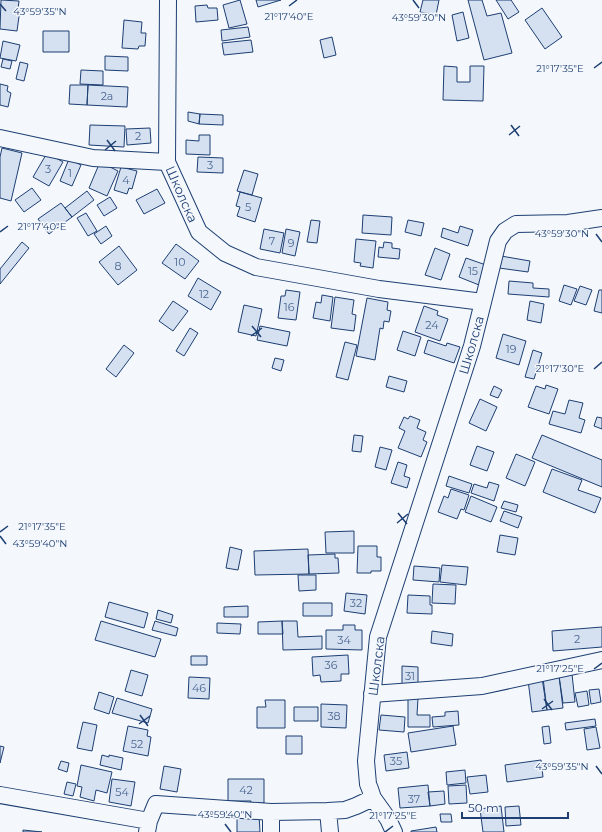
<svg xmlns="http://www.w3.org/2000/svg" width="602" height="832" viewBox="0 0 602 832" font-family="Montserrat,sans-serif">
	<rect width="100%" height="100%" fill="#f4f7fb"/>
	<path fill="#d5e0f0" stroke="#1d3f73" d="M1 0 19 1 18 9H20L17 31 0 29Z
		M240 0 247 24 229 28 223 5Z
		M256 0H281L258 7Z
		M423 0H439L436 15 420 12Z
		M468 0H482L487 16 501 13 512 53 484 60Z
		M496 0H511L519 12 508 19Z
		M207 5 208 8H217L218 20 196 22 195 6Z
		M542 8 562 37 545 49 525 20Z
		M463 12 469 38 457 41 452 15Z
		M124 20 142 22 141 33H146L145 46H139L138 49 122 48Z
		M248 27 250 37 222 41 221 30Z
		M43 31H69V52H43Z
		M332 37 336 55 324 58 320 40Z
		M251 40 253 52 224 55 222 43Z
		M3 41 20 45 16 61 0 58Z
		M105 56 128 57V71L105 70Z
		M3 59 12 61 10 69 1 67Z
		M20 62 28 64 24 81 16 79Z
		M444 66 457 67V82H470V66H484L483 101 443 100Z
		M81 70 103 71V85L80 84Z
		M0 84 8 86 7 91 11 93 8 107 0 105Z
		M70 85H88L87 105 69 104Z
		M88 85 128 87 127 107 87 105Z
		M188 112 200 114 199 124 188 121Z
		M200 114 223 115V125L199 124Z
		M90 125 125 126 124 147 89 145Z
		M150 128 151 143 127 145 126 129Z
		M199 135H210V155L186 154V140L199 141Z
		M2 148 22 153 11 201 0 198V157Z
		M47 153 63 162 49 186 33 177Z
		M198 157 223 158V173L197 172Z
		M69 159 81 165 72 186 60 181Z
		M100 162 118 171 107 196 89 188Z
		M121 167 137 171 132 189 129 188 127 194 114 190Z
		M244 170 258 174 252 195 237 191Z
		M32 188 41 200 24 212 15 200Z
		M157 189 165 203 144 214 136 200Z
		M87 191 94 200 72 217 65 208Z
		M240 192 262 198 255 222 237 216 240 207 236 206Z
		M110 197 117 208 104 216 97 205Z
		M61 203 72 217 49 234 38 219Z
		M86 213 97 231 88 236 77 218Z
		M363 215 392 217 391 235 362 233Z
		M311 220 320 221 317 243 307 242Z
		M408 220 424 223 421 236 405 232Z
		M106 226 112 236 101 244 94 234Z
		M460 226 473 230 468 246 441 237 443 228 458 233Z
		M264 229 284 233 280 253 260 249Z
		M286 229 300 232 295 256 282 253Z
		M356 239 376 241 373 268 360 266 361 263 354 262Z
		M22 242 29 248 0 284V269Z
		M384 242 392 243V248L400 249 399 259 378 257 379 247 383 248Z
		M176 244 199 261 185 279 162 263Z
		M119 246 137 270 118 285 99 262Z
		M435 248 450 254 441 280 425 275Z
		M501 256 530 261 528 272 499 268Z
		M466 258 486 265 479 285 459 277Z
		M198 278 221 292 211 310 188 296Z
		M509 281 533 283V288L549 289V297L508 294Z
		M564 285 577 289 571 305 559 301Z
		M580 286 592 290 586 305 574 301Z
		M286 290 300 292 296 320 278 318 281 296H285Z
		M599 290H602V313L594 311Z
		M322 295 333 297 330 321 313 318 316 302 321 303Z
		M335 297 354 300 352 314 356 315 354 331 331 328Z
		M367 298 388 302 387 310 391 311 389 322 384 321 383 329 380 328 375 360 356 356Z
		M173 301 188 311 173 331 159 321Z
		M530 301 544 304 541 323 527 320Z
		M244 305 262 309 256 336 238 332Z
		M424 306 438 311 437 315 448 319 440 341 415 332Z
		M260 326 290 332 287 346 257 340Z
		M190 328 198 333 184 356 176 351Z
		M403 331 421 337 415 356 397 350Z
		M503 334 526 341 519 365 496 358Z
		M428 340 446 346 447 343 460 347 454 363 424 353Z
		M345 342 357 345 348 380 336 377Z
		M124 345 134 353 116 377 106 369Z
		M533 350 542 353 534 379 525 377Z
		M275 358 284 360 281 371 272 368Z
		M389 376 407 381 404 392 386 387Z
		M546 385 558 389 549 414 528 407 536 386 545 389Z
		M494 386 502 390 498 398 490 395Z
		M480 399 497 407 486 431 469 423Z
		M569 400 583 403 579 418 585 420 581 433 549 424 553 411 565 414Z
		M410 416 420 420 417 428 426 432 423 440 427 442 421 457 398 448 405 431 399 428 404 417 408 419Z
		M597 417 602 418V429L594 426Z
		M354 435 363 436 361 452 352 451Z
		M542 435 602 460V487L532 458Z
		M477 446 494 452 487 471 470 465Z
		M380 447 392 450 386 470 375 467Z
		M516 454 535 462 525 486 506 478Z
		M398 462 407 465 404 476 410 478 407 488 391 483Z
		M552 469 582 480 578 490 601 498 595 513 543 492Z
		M449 476 472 484 469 493 446 486Z
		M489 482 499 485 494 501 471 493 474 484 487 488Z
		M451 489 469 495 464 510 461 509 457 519 438 512 444 496 448 498Z
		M471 496 497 507 491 522 465 512Z
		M504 501 518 505 516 512 501 508Z
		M504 511 522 517 518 528 500 521Z
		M354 531V553H326L325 532Z
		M500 535 518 538 515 555 497 552Z
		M358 546H377V557H381V571H371V573H357Z
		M230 547 242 550 238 570 226 568Z
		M308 549 309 574 255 575 254 551Z
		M335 554V558H338L339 573 309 574 308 555Z
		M442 565 468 567 466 585 440 582Z
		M414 566 440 568 439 582 413 580Z
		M298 575H316V590L299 591Z
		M433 584 456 585 455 604 432 603Z
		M346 593 367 595 365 614 344 611Z
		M408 595 430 596V605H432V614L407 613Z
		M109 602 148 613 144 628 105 617Z
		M303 603H332V616H303Z
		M248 606V617H224V607Z
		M158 610 173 615 171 623 156 619Z
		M101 621 161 639 155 657 95 640Z
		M155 621 178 628 176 636 152 630Z
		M282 621H297L298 637 322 636V649L283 650Z
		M282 621 283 634H258V622Z
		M217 623 241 624 240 634 217 633Z
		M343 625H355V630H362V650L326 649V630H343Z
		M602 627V647L553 651 552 631Z
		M432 631 453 634 452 646 431 643Z
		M348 655 349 674H341V681L321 682 320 675 313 676 312 657Z
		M191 656H207V665H191Z
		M402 666 418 667V686H402Z
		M131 670 148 675 142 696 125 691Z
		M572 674 575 702 563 703 559 676Z
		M559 676 563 708 547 710 543 678Z
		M189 677 210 678 209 699 188 698Z
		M542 678 547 710 532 712 528 680Z
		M599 689 601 702 591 704 589 690Z
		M587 691 589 705 578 707 575 693Z
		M99 692 114 697 109 714 94 709Z
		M117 698 152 709 148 723 112 713Z
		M408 698H418L417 715H430V727H408Z
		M265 700H285V728H257V707H266Z
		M321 704 347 705 346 728 321 727Z
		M294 707H318V721H294Z
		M458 711 459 725 433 727 432 717 445 716V712Z
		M381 715 405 717 404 732 379 730Z
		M595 719 596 726 566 730 565 723Z
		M83 722 97 725 92 751 77 748Z
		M128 726 148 730 147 736 151 737 148 756 123 751Z
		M453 726 456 745 411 752 408 733Z
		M549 726 551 743 544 744 542 727Z
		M596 727 600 748 587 750 584 729Z
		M286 736H302V754H286Z
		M0 746 4 747 0 763Z
		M407 752 409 768 386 771 384 755Z
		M102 755 109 757V755L123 758 121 770 100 765Z
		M541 760 543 777 507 782 505 765Z
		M61 761 69 763 67 772 58 769Z
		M81 765 112 772 107 793 96 790 94 801 80 797 82 787 77 786Z
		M164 766 181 769 177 792 160 789Z
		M465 770 466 783 447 785 446 772Z
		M486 775 488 792 470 794 467 777Z
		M112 779 135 782 131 806 109 802Z
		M228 779H264V803H251V801H228Z
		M67 782 76 784 73 796 64 794Z
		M428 785 430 806 400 808 398 788Z
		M466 785 467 803 449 804 448 786Z
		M444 791 445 804 430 806 428 792Z
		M501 806 504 832H483L480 809Z
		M519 806 521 825 506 826 505 807Z
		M440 814H451L452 822H441Z
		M237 815H259L260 832H237Z
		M436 827 437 832H411V831Z
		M23 830 42 832H23Z"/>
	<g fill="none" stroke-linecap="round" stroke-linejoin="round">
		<defs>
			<path id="minor" d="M168 0 167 162 199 232 225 253 256 267 379 289 483 302 472 346 378 637 366 761 368 784 370 789 373 798 388 819 394 832
				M0 138 93 158 167 162
				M483 302 498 241 505 231 516 224 568 223 602 218
				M372 694 482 686 602 660
				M0 795 149 821
				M328 811 330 832
				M271 812V832
				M147 832 149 821 156 804 271 812 328 811 345 810 356 806 373 798"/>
		</defs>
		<use href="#minor" stroke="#1d3f73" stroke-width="18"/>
		<use href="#minor" stroke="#f4f7fb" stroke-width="16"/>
	</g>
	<path fill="none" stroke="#1d3f73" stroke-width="1.5" d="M413 0 419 8M0 4 6 11M289 6 297 0M594 68 602 62M511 125 519 136M509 135 520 126M107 140 115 151M105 150 116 141M0 232 8 226M596 234 602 242M252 326 261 337M251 336 262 328M594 369 602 362M398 513 407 524M397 523 408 514M0 532 8 526M0 536 6 544M594 669 602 663M544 699 552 710M542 709 553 701M140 715 148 726M139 724 150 716M596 766 602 774M225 824 231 832M385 832 393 826"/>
	<g text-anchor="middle" stroke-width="3" stroke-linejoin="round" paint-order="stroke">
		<g font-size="11" fill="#4b6792">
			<text x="107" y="100">2a</text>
			<text x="138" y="140">2</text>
			<text x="210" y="169">3</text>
			<text x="48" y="173">3</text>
			<text x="70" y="177">1</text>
			<text x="126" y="184">4</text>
			<text x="248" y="211">5</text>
			<text x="272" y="245">7</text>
			<text x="291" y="247">9</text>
			<text x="180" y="266">10</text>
			<text x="118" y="270">8</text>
			<text x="473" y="275">15</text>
			<text x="204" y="298">12</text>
			<text x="289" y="311">16</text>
			<text x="432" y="329">24</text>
			<text x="511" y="353">19</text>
			<text x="356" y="607">32</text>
			<text x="577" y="643">2</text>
			<text x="344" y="644">34</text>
			<text x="331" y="669">36</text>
			<text x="410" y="680">31</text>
			<text x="199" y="692">46</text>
			<text x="334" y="720">38</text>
			<text x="137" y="748">52</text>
			<text x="396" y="765">35</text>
			<text x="246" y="794">42</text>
			<text x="122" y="796">54</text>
			<text x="414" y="803">37</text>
		</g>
		<g font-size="13" fill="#1d3f73" stroke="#f4f7fb">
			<text transform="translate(182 194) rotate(66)" y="5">Школска</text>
			<text transform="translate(471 345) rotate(-74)" y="5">Школска</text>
			<text transform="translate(376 666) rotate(-83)" y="5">Школска</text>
		</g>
	</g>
	<g font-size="10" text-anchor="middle" fill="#1d3f73" stroke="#f4f7fb" stroke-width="3" stroke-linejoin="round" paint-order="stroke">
		<text x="40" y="15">43°59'35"N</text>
		<text x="289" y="20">21°17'40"E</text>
		<text x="419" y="21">43°59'30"N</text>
		<text x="560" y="72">21°17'35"E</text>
		<text x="42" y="230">21°17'40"E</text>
		<text x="562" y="237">43°59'30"N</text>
		<text x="560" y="372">21°17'30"E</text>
		<text x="42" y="530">21°17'35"E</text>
		<text x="40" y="547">43°59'40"N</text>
		<text x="560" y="672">21°17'25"E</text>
		<text x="562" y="770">43°59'35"N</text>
		<text x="225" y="818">43°59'40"N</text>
		<text x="393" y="819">21°17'25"E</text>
	</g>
	<path d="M462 812v6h106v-6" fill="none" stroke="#1d3f73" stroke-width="2"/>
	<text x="468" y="812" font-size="12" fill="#1d3f73" stroke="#f4f7fb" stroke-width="3" paint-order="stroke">50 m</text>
</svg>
